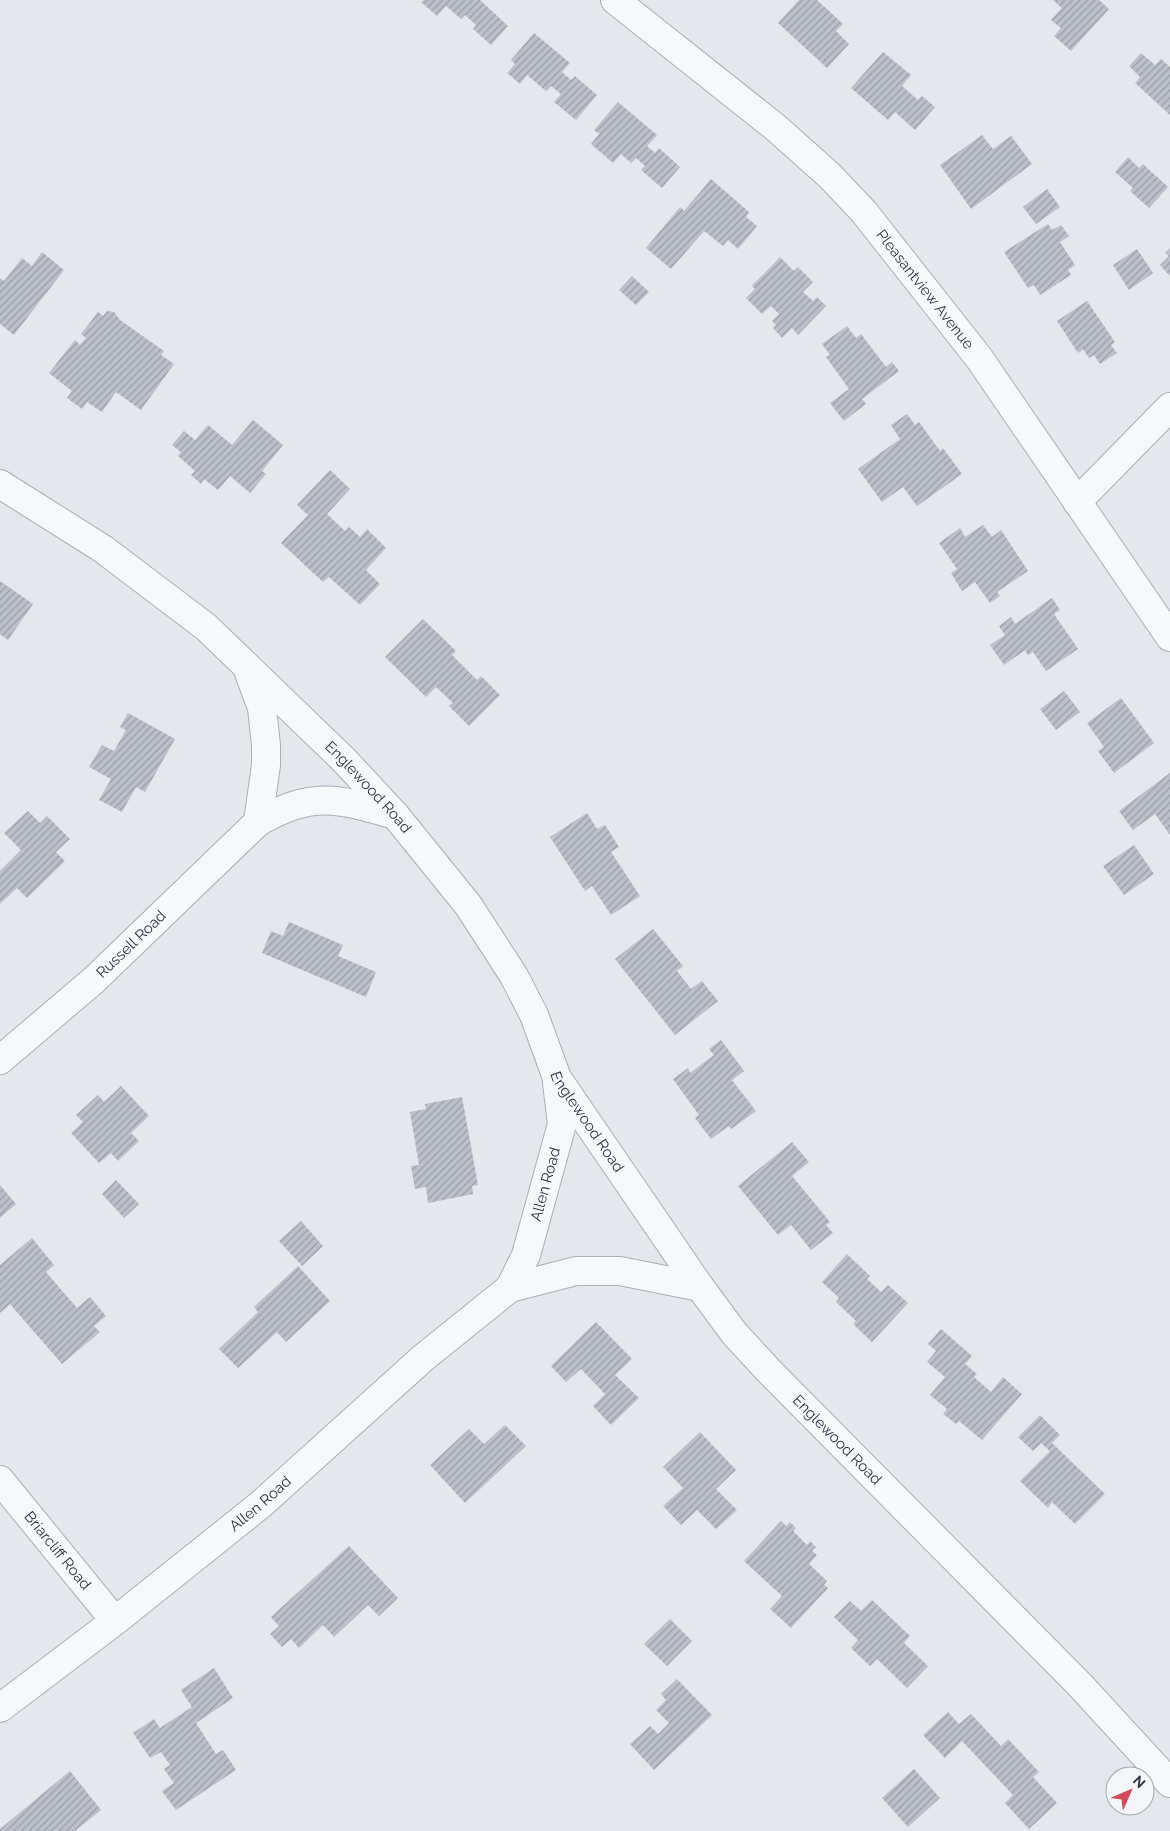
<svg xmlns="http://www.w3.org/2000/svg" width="1170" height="1831" viewBox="0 0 1170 1831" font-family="Raleway,sans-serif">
	<defs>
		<pattern id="building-hatch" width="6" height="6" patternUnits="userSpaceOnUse" patternTransform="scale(1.25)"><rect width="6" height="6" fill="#bbc0ca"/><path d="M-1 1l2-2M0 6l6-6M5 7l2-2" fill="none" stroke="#989da6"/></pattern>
	</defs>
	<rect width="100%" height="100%" fill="#e4e7ec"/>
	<path fill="url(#building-hatch)" d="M424 0H480L508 26 491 45 473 29 476 25 465 15 461 19 446 6 437 16 421 2Z
		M799 0H817L843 24 836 31 849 44 827 68 778 23Z
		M1053 0H1099L1109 9 1071 51 1054 36 1061 28 1051 20 1062 8Z
		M534 33 570 63 562 72 571 80 575 76 597 95 576 120 554 102 561 94 551 86 546 91 527 75 520 84 507 73 515 64 511 60Z
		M883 52 911 75 902 86 918 100 922 96 935 107 915 130 895 112 888 120 851 88Z
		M1141 53 1155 65 1161 59 1170 67V115L1135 83 1140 77 1129 66Z
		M618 102 657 135 647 146 655 153 659 148 680 167 662 188 641 170 645 166 636 158 631 163 621 154 613 163 591 144 599 134 594 130Z
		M982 135 993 149 1011 136 1032 164 971 209 940 165Z
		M1128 157 1139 168 1143 164 1168 187 1149 208 1130 191 1133 188 1115 172Z
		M711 179 749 212 746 217 757 226 738 249 728 240 723 246 704 231 671 269 646 248 680 207 684 211Z
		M1047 189 1060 207 1036 224 1023 207Z
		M1048 224 1052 230 1061 225 1069 236 1060 242 1075 265 1068 270 1071 275 1040 295 1034 285 1028 288 1004 252Z
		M1170 248V276L1160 265 1169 256 1165 253Z
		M1137 249 1153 273 1129 290 1113 265Z
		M42 252 64 270 14 335 0 324V278L4 281 22 258 32 266Z
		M780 257 794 271 798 267 813 282 803 292 813 301 817 297 826 306 798 335 792 328 782 338 773 328 776 325 772 321 779 314 771 306 762 314 746 298 755 289 752 286Z
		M632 276 649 292 636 305 619 290Z
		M1087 301 1115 342 1111 345 1117 353 1100 364 1094 355 1089 358 1083 349 1078 353 1057 321Z
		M107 311 114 312 120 320 164 351 161 355 174 364 141 410 116 392 102 412 87 402 82 409 67 398 72 391 49 373 75 340 80 345 86 338 81 334 98 312 103 316Z
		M847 326 856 338 861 334 886 367 892 362 899 371 862 399 866 404 844 421 830 403 849 389 826 357 830 355 822 344Z
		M907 414 915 425 919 422 940 451 943 448 962 474 917 506 903 487 882 502 858 469 900 439 891 425Z
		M253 420 283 445 262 471 266 474 250 493 230 476 218 490 204 479 201 484 191 475 195 471 178 456 181 452 172 445 184 431 195 440 208 425 232 445Z
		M330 470 350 489 327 514 345 531 349 527 360 537 367 529 386 548 366 570 380 584 360 605 329 577 323 582 281 543 308 515 297 505Z
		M983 525 992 537 1001 530 1028 571 997 592 1000 596 990 603 975 582 962 591 951 573 957 569 939 543 960 528 965 537Z
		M0 581 33 604 8 640 0 634Z
		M1052 598 1060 610 1054 614 1078 649 1046 671 1033 652 1028 655 1025 650 1004 665 990 645 1005 635 999 626 1011 617 1015 624Z
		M423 619 456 651 452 655 477 680 481 676 500 695 469 726 449 706 453 703 436 687 426 697 385 657Z
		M1064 691 1080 712 1056 730 1040 709Z
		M1121 698 1154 743 1114 773 1098 751 1104 747 1087 723Z
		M128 713 175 739 145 792 136 787 122 812 99 800 111 779 89 767 102 745 114 751 126 730 120 727Z
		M1170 773V835L1155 814 1133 830 1119 811Z
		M28 811 40 823 47 816 70 839 56 852 65 861 27 898 17 888 0 904V871L21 850 4 833Z
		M587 813 597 829 605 825 619 847 611 852 640 896 611 915 592 886 585 891 550 837Z
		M1134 845 1154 874 1124 895 1103 866Z
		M289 922 343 945 338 956 376 972 366 997 262 953 271 931 283 936Z
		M653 929 683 966 677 971 691 989 702 981 718 1001 675 1035 615 959Z
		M721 1040 744 1071 732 1080 756 1111 731 1129 729 1126 711 1139 695 1118 699 1115 673 1079 688 1068 690 1073 714 1055 709 1049Z
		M121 1086 149 1116 131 1133 139 1141 118 1161 111 1153 99 1163 71 1133 83 1122 76 1115 98 1095 104 1102Z
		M462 1097 478 1185 472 1186 473 1194 428 1203 426 1187 415 1189 411 1166 419 1165 410 1112 426 1109 425 1104Z
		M792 1142 809 1162 792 1176 830 1222 826 1225 833 1233 811 1250 791 1225 778 1235 738 1186Z
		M116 1180 139 1204 124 1218 102 1194Z
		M0 1185 16 1204 0 1218Z
		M301 1221 323 1246 302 1266 279 1241Z
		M32 1238 54 1265 46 1272 77 1308 90 1297 106 1316 94 1326 100 1332 62 1364 10 1304 0 1313V1265Z
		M847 1254 870 1276 867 1279 881 1292 888 1285 908 1303 872 1342 853 1324 856 1321 836 1302 839 1298 822 1282Z
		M298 1266 330 1301 286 1342 277 1332 238 1368 219 1349 258 1312 254 1307Z
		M596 1322 632 1359 615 1375 639 1398 611 1425 593 1406 605 1394 581 1369 566 1382 551 1366Z
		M941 1329 972 1356 965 1364 977 1374 974 1377 991 1392 1003 1377 1022 1394 982 1440 959 1421 956 1424 943 1414 947 1409 930 1395 945 1377 927 1362 936 1351 928 1344Z
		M1040 1415 1060 1435 1052 1443 1105 1494 1075 1524 1052 1502 1048 1508 1020 1481 1050 1451 1041 1443 1033 1451 1018 1437Z
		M505 1425 526 1446 465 1503 430 1465 469 1429 484 1444Z
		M700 1432 736 1470 716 1489 737 1510 716 1529 697 1510 681 1525 663 1506 683 1488 663 1467Z
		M781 1521 786 1526 790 1522 796 1528 793 1531 807 1545 810 1541 816 1547 812 1551 817 1555 809 1564 827 1581 824 1585 828 1588 791 1628 770 1609 782 1596 744 1561Z
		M349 1546 398 1598 379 1616 368 1605 334 1637 323 1625 299 1648 291 1639 282 1647 270 1634 279 1626 271 1617Z
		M872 1600 910 1636 904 1643 928 1666 907 1688 877 1659 870 1666 851 1648 858 1640 834 1617 850 1601 861 1611Z
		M670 1619 692 1641 667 1666 644 1644Z
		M214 1668 233 1698 196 1723 216 1754 223 1750 236 1770 176 1810 162 1791 174 1783 164 1769 170 1765 161 1752 150 1758 133 1733 154 1719 160 1728 192 1707 181 1690Z
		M677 1679 712 1715 654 1770 630 1744 650 1726 658 1734 669 1723 656 1710 666 1700 661 1694Z
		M948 1712 959 1724 971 1714 1001 1746 1008 1739 1039 1772 1033 1777 1057 1803 1029 1829 1005 1803 1013 1795 962 1741 945 1758 923 1735Z
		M914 1769 940 1798 908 1827 882 1798Z
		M70 1771 101 1810 75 1831H0V1829Z"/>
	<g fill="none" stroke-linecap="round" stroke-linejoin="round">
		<defs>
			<g id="minor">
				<path id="s1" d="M615 0 775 127 830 176 864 212 979 358 1170 637"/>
				<path id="s2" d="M0 484 103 549 206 627 344 760 396 816 468 905 514 976 534 1015 557 1078 700 1287 734 1333 768 1370 1080 1685 1170 1783"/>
				<path d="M1077 502 1170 407"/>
				<path d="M258 822C313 791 336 798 395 815"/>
				<path id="s3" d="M0 1060 94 980 258 822 266 765V745L262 708 249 673"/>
				<path id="s4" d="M510 1288 526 1255 562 1124 557 1083"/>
				<path id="s5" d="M0 1480 115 1621"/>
				<path id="s6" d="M0 1708 115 1621 260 1505 423 1358 510 1288 576 1271H620L700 1287"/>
			</g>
		</defs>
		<use href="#minor" stroke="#a9aeb7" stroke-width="30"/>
		<use href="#minor" stroke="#f7f8fa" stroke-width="28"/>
	</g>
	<g text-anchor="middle" stroke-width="5" stroke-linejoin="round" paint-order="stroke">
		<g font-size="15" fill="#2b3445" stroke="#f4f6f9">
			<text dy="5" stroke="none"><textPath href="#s1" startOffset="426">Pleasantview Avenue</textPath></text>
			<text dy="5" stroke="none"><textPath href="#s2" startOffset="479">Englewood Road</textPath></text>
			<text dy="5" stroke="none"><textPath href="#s3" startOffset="175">Russell Road</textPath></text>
			<text dy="5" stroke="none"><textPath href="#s2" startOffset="882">Englewood Road</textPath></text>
			<text dy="5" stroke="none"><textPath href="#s4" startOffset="110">Allen Road</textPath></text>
			<text dy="5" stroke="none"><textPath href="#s2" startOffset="1288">Englewood Road</textPath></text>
			<text dy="5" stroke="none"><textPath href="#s6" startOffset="331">Allen Road</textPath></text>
			<text dy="5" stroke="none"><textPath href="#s5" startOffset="91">Briarcliff Road</textPath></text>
		</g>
	</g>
	<g transform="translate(1130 1791) rotate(45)"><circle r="24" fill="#f4f6f9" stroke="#a4a8b1"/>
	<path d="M0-4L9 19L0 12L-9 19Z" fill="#d1495b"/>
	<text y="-8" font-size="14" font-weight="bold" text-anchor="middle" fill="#2b3445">N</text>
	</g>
</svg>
